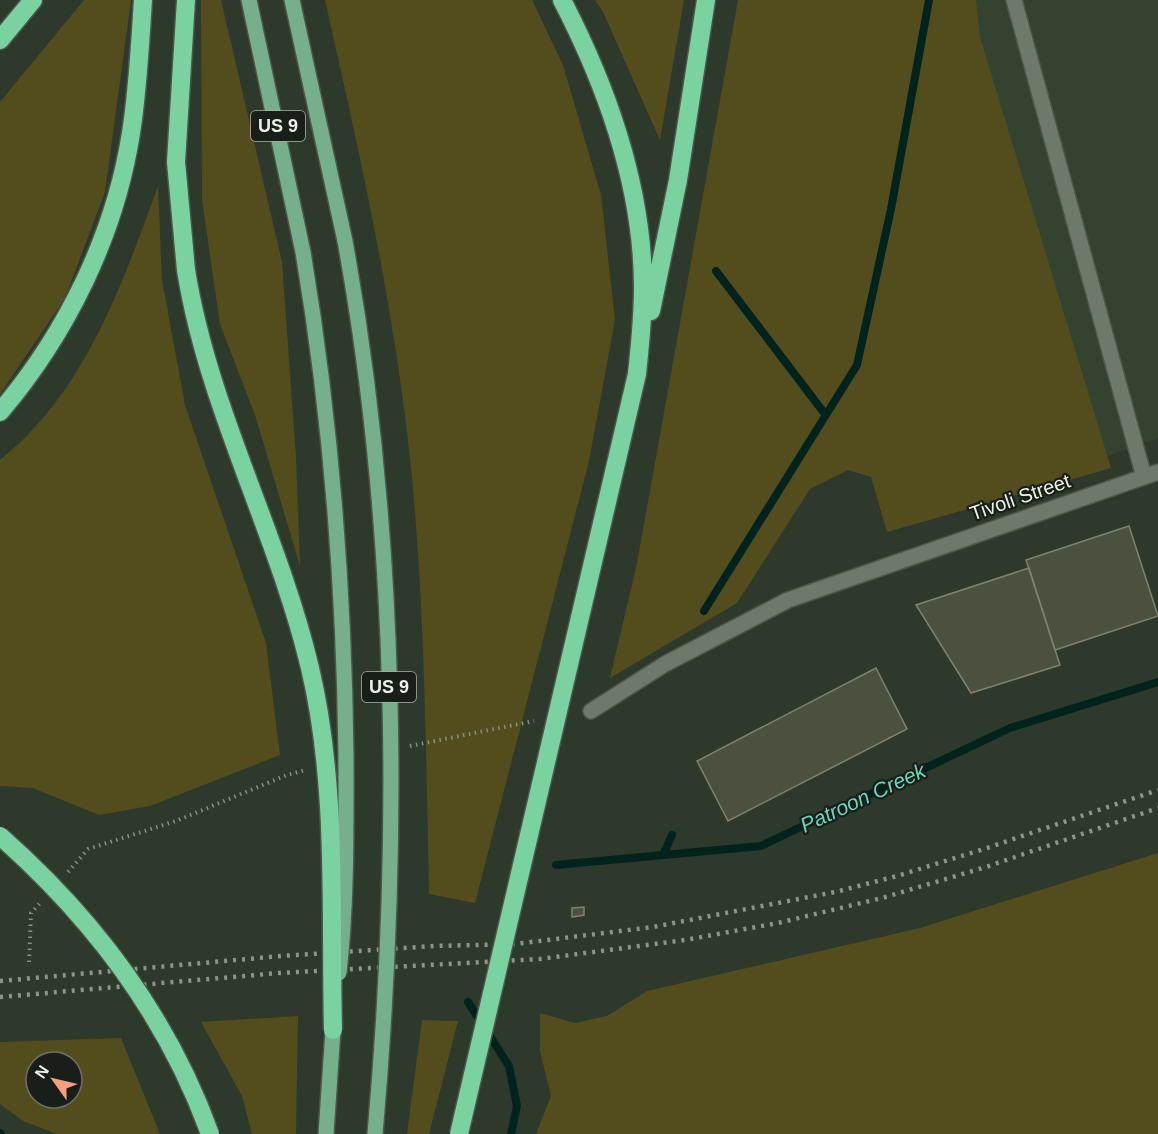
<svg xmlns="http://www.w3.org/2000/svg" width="1158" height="1134" viewBox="0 0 1158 1134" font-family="Helvetica,sans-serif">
	<rect width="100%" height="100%" fill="#2d392a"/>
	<path fill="#33432f" d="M958 0H1158V438L945 514Z"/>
	<path fill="#534d1e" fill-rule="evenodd" d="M84 0H131L105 192 65 298 0 394V102Z
		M201 0H221L282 262 296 457 300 566 255 415 220 324 202 200Z
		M325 0H532L563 65 601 195 615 320 589 461 475 903 429 894C426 752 425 609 411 468 395 310 360 155 325 0Z
		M595 0H684L660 140 603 12Z
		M738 0H976L980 37 1111 468 887 532 871 477 848 470 810 489 737 603 610 678 637 563Z
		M158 186 162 280 185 405 266 643 280 755 150 806 99 815 33 788 0 786V460C85 392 122 285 158 186Z
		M1158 853V1134H536L551 1096 540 1051V1013L575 1023 607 1016 647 991 920 928Z
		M298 1016 296 1134H252L242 1096 201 1022Z
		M422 1020 458 1021 429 1134H407Z
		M121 1038 160 1134H57L23 1121 0 1104V1042ZM36 1062H72V1098H36Z"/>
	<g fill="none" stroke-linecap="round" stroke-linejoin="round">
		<path stroke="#00241d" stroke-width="8" d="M716 271 825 414
			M704 611 857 365 891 209 929 0
			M663 855 672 835
			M556 865 761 846 1010 728 1158 682
			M468 1002 509 1066 517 1106 511 1134
			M0 1133 1 1134"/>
	</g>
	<path fill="#4c513f" stroke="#7d836f" stroke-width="1.5" d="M1129 526 1158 616 1055 650 1026 560Z
		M1029 568 1060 665 971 693 916 605Z
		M876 668 907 729 728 821 697 761Z
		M584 907V915L572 917V908Z"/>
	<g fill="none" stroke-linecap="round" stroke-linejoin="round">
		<defs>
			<path id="minor" d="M1014 0 1144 477
				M591 711 665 664 788 600 1158 472"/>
			<path id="major" d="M249 0 303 252
				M292 0 345 241
				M326 1134 333 1030"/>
			<path id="highway" d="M186 0 176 162 186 270
				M562 0C607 87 643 189 643 288 643 317 640 346 637 374
				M0 40 33 0
				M651 311 678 180 706 0
				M0 412C67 333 115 235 131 133 138 89 140 44 143 0"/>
		</defs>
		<use href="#minor" stroke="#4c5649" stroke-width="18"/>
		<use href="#major" stroke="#4c5649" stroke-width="18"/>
		<use href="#highway" stroke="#4c5649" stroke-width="21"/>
		<path stroke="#869083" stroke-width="4" stroke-dasharray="1.5 4.5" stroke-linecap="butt" d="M410 746 534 721
			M68 872 88 849 176 821 287 775 306 770
			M29 962 31 913 41 902"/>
		<use href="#minor" stroke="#6d7a6a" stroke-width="15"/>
		<use href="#major" stroke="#75af8b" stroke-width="15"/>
		<use href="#highway" stroke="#7bd2a1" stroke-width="18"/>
		<path stroke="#8b9589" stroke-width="4.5" stroke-dasharray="3 6" stroke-linecap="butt" d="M0 981 281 956 434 946 515 944 653 927 835 892 897 876 984 849 1158 790
			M0 997 279 973 540 959 685 940 778 923 882 898 986 867 1158 808"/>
		<defs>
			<path id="major-bridge" d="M345 241C398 531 401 841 375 1134
				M303 252C331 418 344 587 346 755 346 828 347 900 339 973"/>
			<path id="highway-bridge" d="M186 270C208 408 278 533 310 668 338 786 330 910 333 1030
				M0 836C94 919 167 1015 210 1134
				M459 1134 637 374"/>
		</defs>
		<use href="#major-bridge" stroke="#4c5649" stroke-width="18" stroke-linecap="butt"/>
		<use href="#highway-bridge" stroke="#4c5649" stroke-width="21" stroke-linecap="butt"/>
		<use href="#major-bridge" stroke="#75af8b" stroke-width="15"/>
		<use href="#highway-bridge" stroke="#7bd2a1" stroke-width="18"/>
	</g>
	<g text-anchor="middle" stroke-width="4.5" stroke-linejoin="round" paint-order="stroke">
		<g fill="#191e18" stroke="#abb2a9" stroke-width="1.5">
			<rect x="251" y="111" width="54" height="30" rx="4.5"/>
			<rect x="362" y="672" width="54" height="30" rx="4.5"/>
		</g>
		<g font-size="18" font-weight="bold" fill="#e9f1e7">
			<text x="278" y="132">US 9</text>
			<text x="389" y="693">US 9</text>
		</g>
		<g font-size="20" fill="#e9f1e7" stroke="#191e18">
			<text transform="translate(1020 497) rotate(-19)" y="7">Tivoli Street</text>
		</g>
		<g font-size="21" font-style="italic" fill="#69d6be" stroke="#191e18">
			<text transform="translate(863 798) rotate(-25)" y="7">Patroon Creek</text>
		</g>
	</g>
	<g transform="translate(54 1080) rotate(304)"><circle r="28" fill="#191e18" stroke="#6c726b" stroke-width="1.5"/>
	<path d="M0-4.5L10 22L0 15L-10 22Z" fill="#f1a17d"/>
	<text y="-9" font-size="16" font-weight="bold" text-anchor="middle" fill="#e9f1e7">N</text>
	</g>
</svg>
